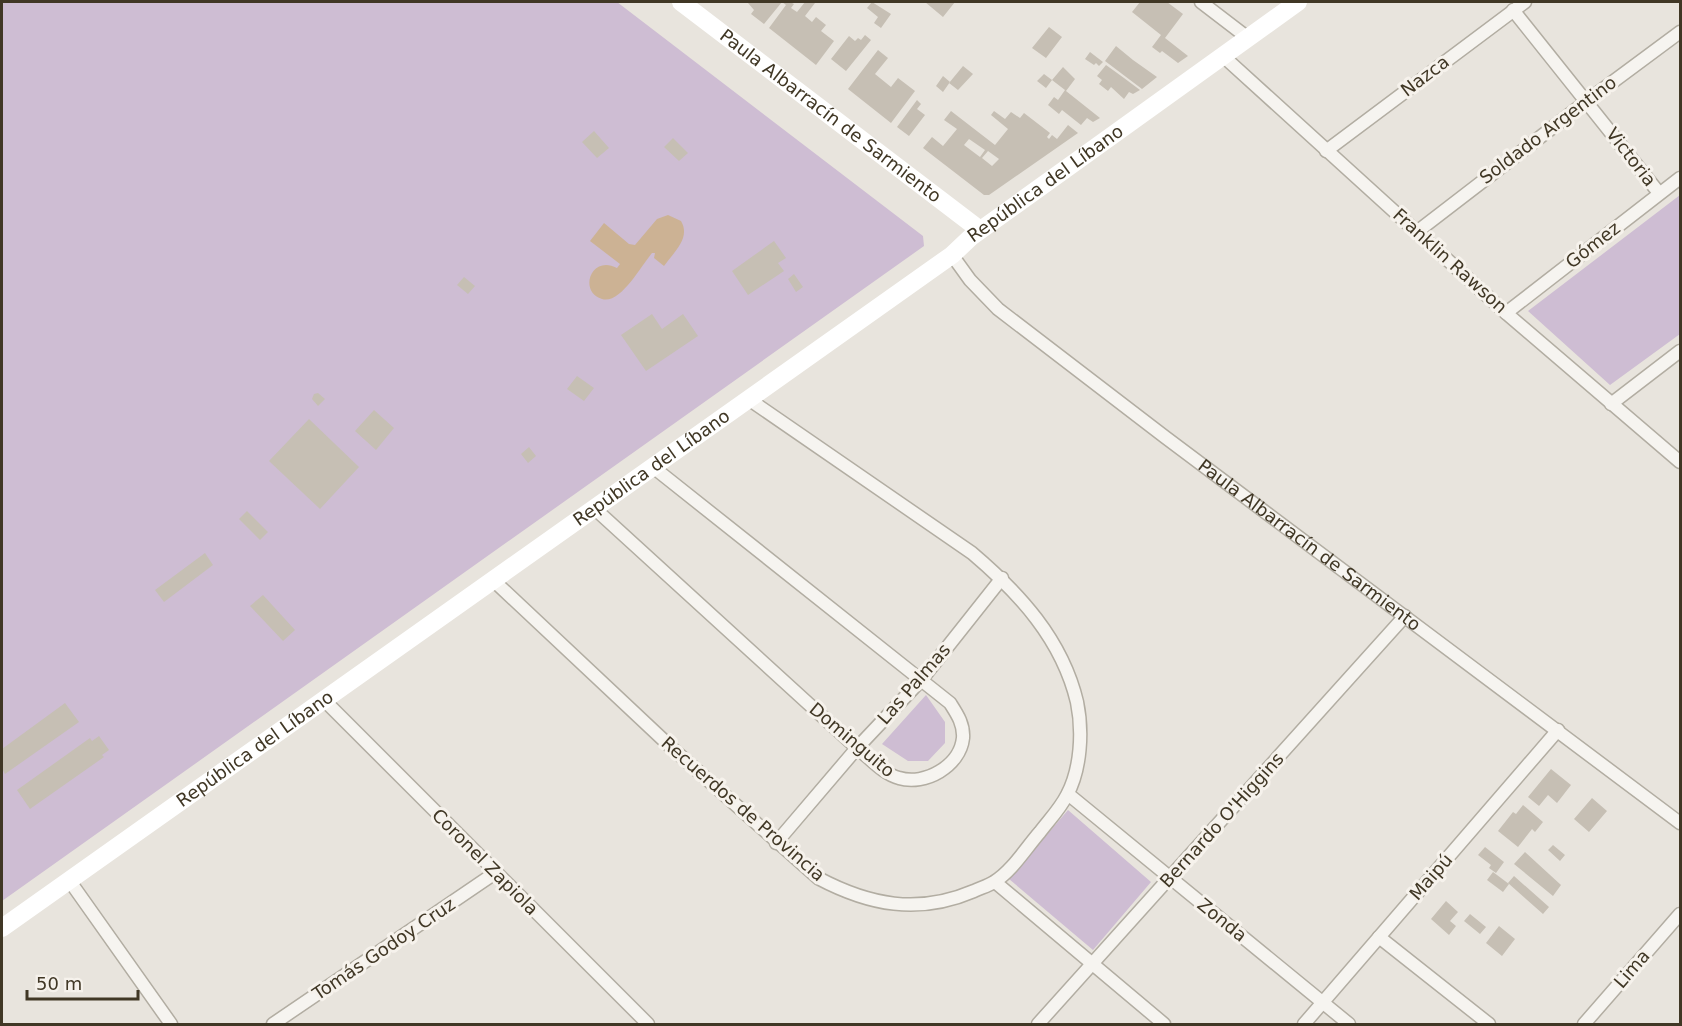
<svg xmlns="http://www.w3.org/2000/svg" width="1682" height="1026" viewBox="0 0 1682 1026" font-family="'DejaVu Sans',sans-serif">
	<rect width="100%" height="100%" fill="#e8e4dd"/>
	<path fill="#cebdd3" d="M2 2H617L923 236 924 246 2 901Z
		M1680 195V334L1610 385 1528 311Z
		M926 695 945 722V743L928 761H908L882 744Z
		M1068 810 1151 882 1093 950 1009 879Z"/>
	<path fill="#ccb294" d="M668 215 681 221C691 238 674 252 664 266L654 258 655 253H652C641 266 620 305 602 299 578 292 591 254 617 268L620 264 590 241 604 223 629 244 635 245 657 219Z"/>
	<path fill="#c6bfb4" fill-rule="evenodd" d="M872 2 891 14 881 28 874 23 878 17 867 8Z
		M925 2H955L943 17Z
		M1140 2H1167L1183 14 1165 38 1188 56 1178 63 1162 51 1160 53 1152 47 1161 35 1132 12Z
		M748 3V2H790L794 4 791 8 797 12 805 2H812L815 3 805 16 812 22 816 17 826 25 821 31 834 41 816 65 769 28 786 5 782 2 764 24 751 14 754 10Z
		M1049 27 1062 37 1046 58 1032 48Z
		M865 35 871 40 846 71 831 59 849 36 855 41 858 38 861 40Z
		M1116 46 1133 60 1157 77 1142 89 1105 61Z
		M878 50 888 58 875 74 891 87 898 78 915 91 891 123 848 89Z
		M1090 52 1103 62 1099 66 1096 63 1094 65 1085 59Z
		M1106 65 1124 78 1140 90 1133 94 1129 92 1124 99 1111 87 1108 91 1099 84 1102 80 1097 76Z
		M963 66 973 74 958 90 949 83Z
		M1063 67 1075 79 1066 91 1100 118 1093 122 1087 118 1081 125 1062 110 1059 114 1048 105 1054 97 1058 100 1065 90 1052 80Z
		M1044 74 1052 80 1046 88 1037 81Z
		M943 76 950 82 943 92 936 86Z
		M917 100 921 104 917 109 925 115 909 136 897 127Z
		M951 111 995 145 1008 129 991 115 994 111 1005 119 1011 112 1020 118 1024 113 1050 133 1047 137 1049 139 1052 135 1057 139 1068 125 1078 133 989 195H984L923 148 932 137 943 146 957 129 944 120ZM969 139 985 150 980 157 964 145ZM988 151 999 159 992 166 982 158Z
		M594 131 609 148 597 158 582 142Z
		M673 138 688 153 679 161 664 147Z
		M774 241 786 258 778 263 784 271 748 295 732 271Z
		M794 274 803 287 796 292 788 279Z
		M464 277 475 286 468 294 457 285Z
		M652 314 662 329 683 314 698 336 646 371 621 335Z
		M577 376 594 388 584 401 567 389Z
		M318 393 325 399 318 406 312 399 314 394Z
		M374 410 394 428 376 450 355 431Z
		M309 419 359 467 320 509 269 461Z
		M529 447 536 456 528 463 521 454Z
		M247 511 268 532 260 540 239 519Z
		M205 553 213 565 164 602 155 590Z
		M263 595 295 630 283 641 250 606Z
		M65 703 79 722 5 774 2 769V749Z
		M99 736 109 750 102 755 104 757 30 809 17 790 90 738 92 741Z
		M1551 769 1571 785 1557 803 1548 795 1539 806 1528 797Z
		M1592 798 1607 811 1589 832 1574 819Z
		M1523 805 1543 822 1535 832 1532 829 1518 847 1498 831 1513 812 1516 814Z
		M1553 845 1565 855 1560 861 1548 850Z
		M1485 847 1504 862 1496 873 1489 868 1491 865 1478 855Z
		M1525 852 1561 885 1553 896 1514 864Z
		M1493 872 1509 884 1503 892 1487 880Z
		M1514 876 1549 907 1543 914 1508 883Z
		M1446 901 1458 912 1450 921 1456 926 1449 935 1431 919Z
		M1470 914 1486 927 1480 934 1464 921Z
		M1499 926 1515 939 1502 956 1486 943Z"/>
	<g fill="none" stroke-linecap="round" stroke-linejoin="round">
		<defs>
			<g id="minor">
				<path d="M1201 2 1248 38"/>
				<path d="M1513 10 1659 193"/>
				<path d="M1223 56 1506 313 1680 462"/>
				<path d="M1326 151 1525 2"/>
				<path d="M1418 231 1587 101 1680 32"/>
				<path id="s1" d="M952 255 970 280 998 309 1165 437 1680 823"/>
				<path d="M1506 313 1680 178"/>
				<path d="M1611 404 1680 351"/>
				<path d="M594 508 857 748C870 758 883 774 899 778 925 786 960 766 963 738 964 724 957 714 950 703L653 467"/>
				<path d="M493 580 673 749 818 878C869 905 918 915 974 891 980 888 988 886 994 882 1012 871 1026 848 1040 832 1049 820 1060 809 1067 795 1081 769 1083 731 1077 702 1062 639 1019 593 972 553L750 400"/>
				<path d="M324 700 648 1024"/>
				<path d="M1068 794 1349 1024"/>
				<path d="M776 843 857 748 922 679 1002 578"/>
				<path d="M69 880 171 1024"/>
				<path d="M995 882 1164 1024"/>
				<path d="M1379 937 1489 1024"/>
				<path d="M273 1024 495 873"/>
				<path d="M1038 1024 1405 616"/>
				<path d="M1304 1024 1558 730"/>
				<path d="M1584 1024 1680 914"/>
			</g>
		</defs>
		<use href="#minor" stroke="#b2ada2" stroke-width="15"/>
		<use href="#minor" stroke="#f6f4f0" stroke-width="12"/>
		<g stroke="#fff" stroke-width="18">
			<path id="s2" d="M681 2 980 230"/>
			<path id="s3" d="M2 928 952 255 971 237 1298 2"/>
		</g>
	</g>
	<g text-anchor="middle" stroke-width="6" stroke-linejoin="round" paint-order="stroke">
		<g font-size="18" fill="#403725" stroke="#f6f2ec">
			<text transform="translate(1425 76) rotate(-37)" y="6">Nazca</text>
			<text dy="6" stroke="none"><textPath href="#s2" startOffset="188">Paula Albarracín de Sarmiento</textPath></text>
			<text transform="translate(1548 130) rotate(-37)" y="6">Soldado Argentino</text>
			<text transform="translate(1631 157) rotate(52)" y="6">Victoria</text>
			<text dy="6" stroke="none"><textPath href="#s3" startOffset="1282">República del Líbano</textPath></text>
			<text transform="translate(1593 245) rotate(-38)" y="6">Gómez</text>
			<text transform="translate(1450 261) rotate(42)" y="6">Franklin Rawson</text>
			<text dy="6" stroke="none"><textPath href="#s3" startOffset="796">República del Líbano</textPath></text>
			<text dy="6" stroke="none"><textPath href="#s1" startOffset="462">Paula Albarracín de Sarmiento</textPath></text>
			<text transform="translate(914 684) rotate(-49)" y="6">Las Palmas</text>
			<text transform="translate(852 740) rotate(40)" y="6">Dominguito</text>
			<text dy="6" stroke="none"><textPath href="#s3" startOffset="310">República del Líbano</textPath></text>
			<text transform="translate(743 809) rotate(41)" y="6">Recuerdos de Provincia</text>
			<text transform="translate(1222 820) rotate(-48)" y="6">Bernardo O'Higgins</text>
			<text transform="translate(485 862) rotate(45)" y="6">Coronel Zapiola</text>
			<text transform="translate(1431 877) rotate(-49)" y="6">Maipú</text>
			<text transform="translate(1222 920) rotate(39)" y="6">Zonda</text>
			<text transform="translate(384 949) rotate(-34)" y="6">Tomás Godoy Cruz</text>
			<text transform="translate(1632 969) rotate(-49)" y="6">Lima</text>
		</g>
	</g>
	<rect width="1682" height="1026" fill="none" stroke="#403725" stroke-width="6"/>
	<path d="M27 990v9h111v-9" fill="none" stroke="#403725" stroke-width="3"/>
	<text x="36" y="990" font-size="18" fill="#403725" stroke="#f6f2ec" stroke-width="4.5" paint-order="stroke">50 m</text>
</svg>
